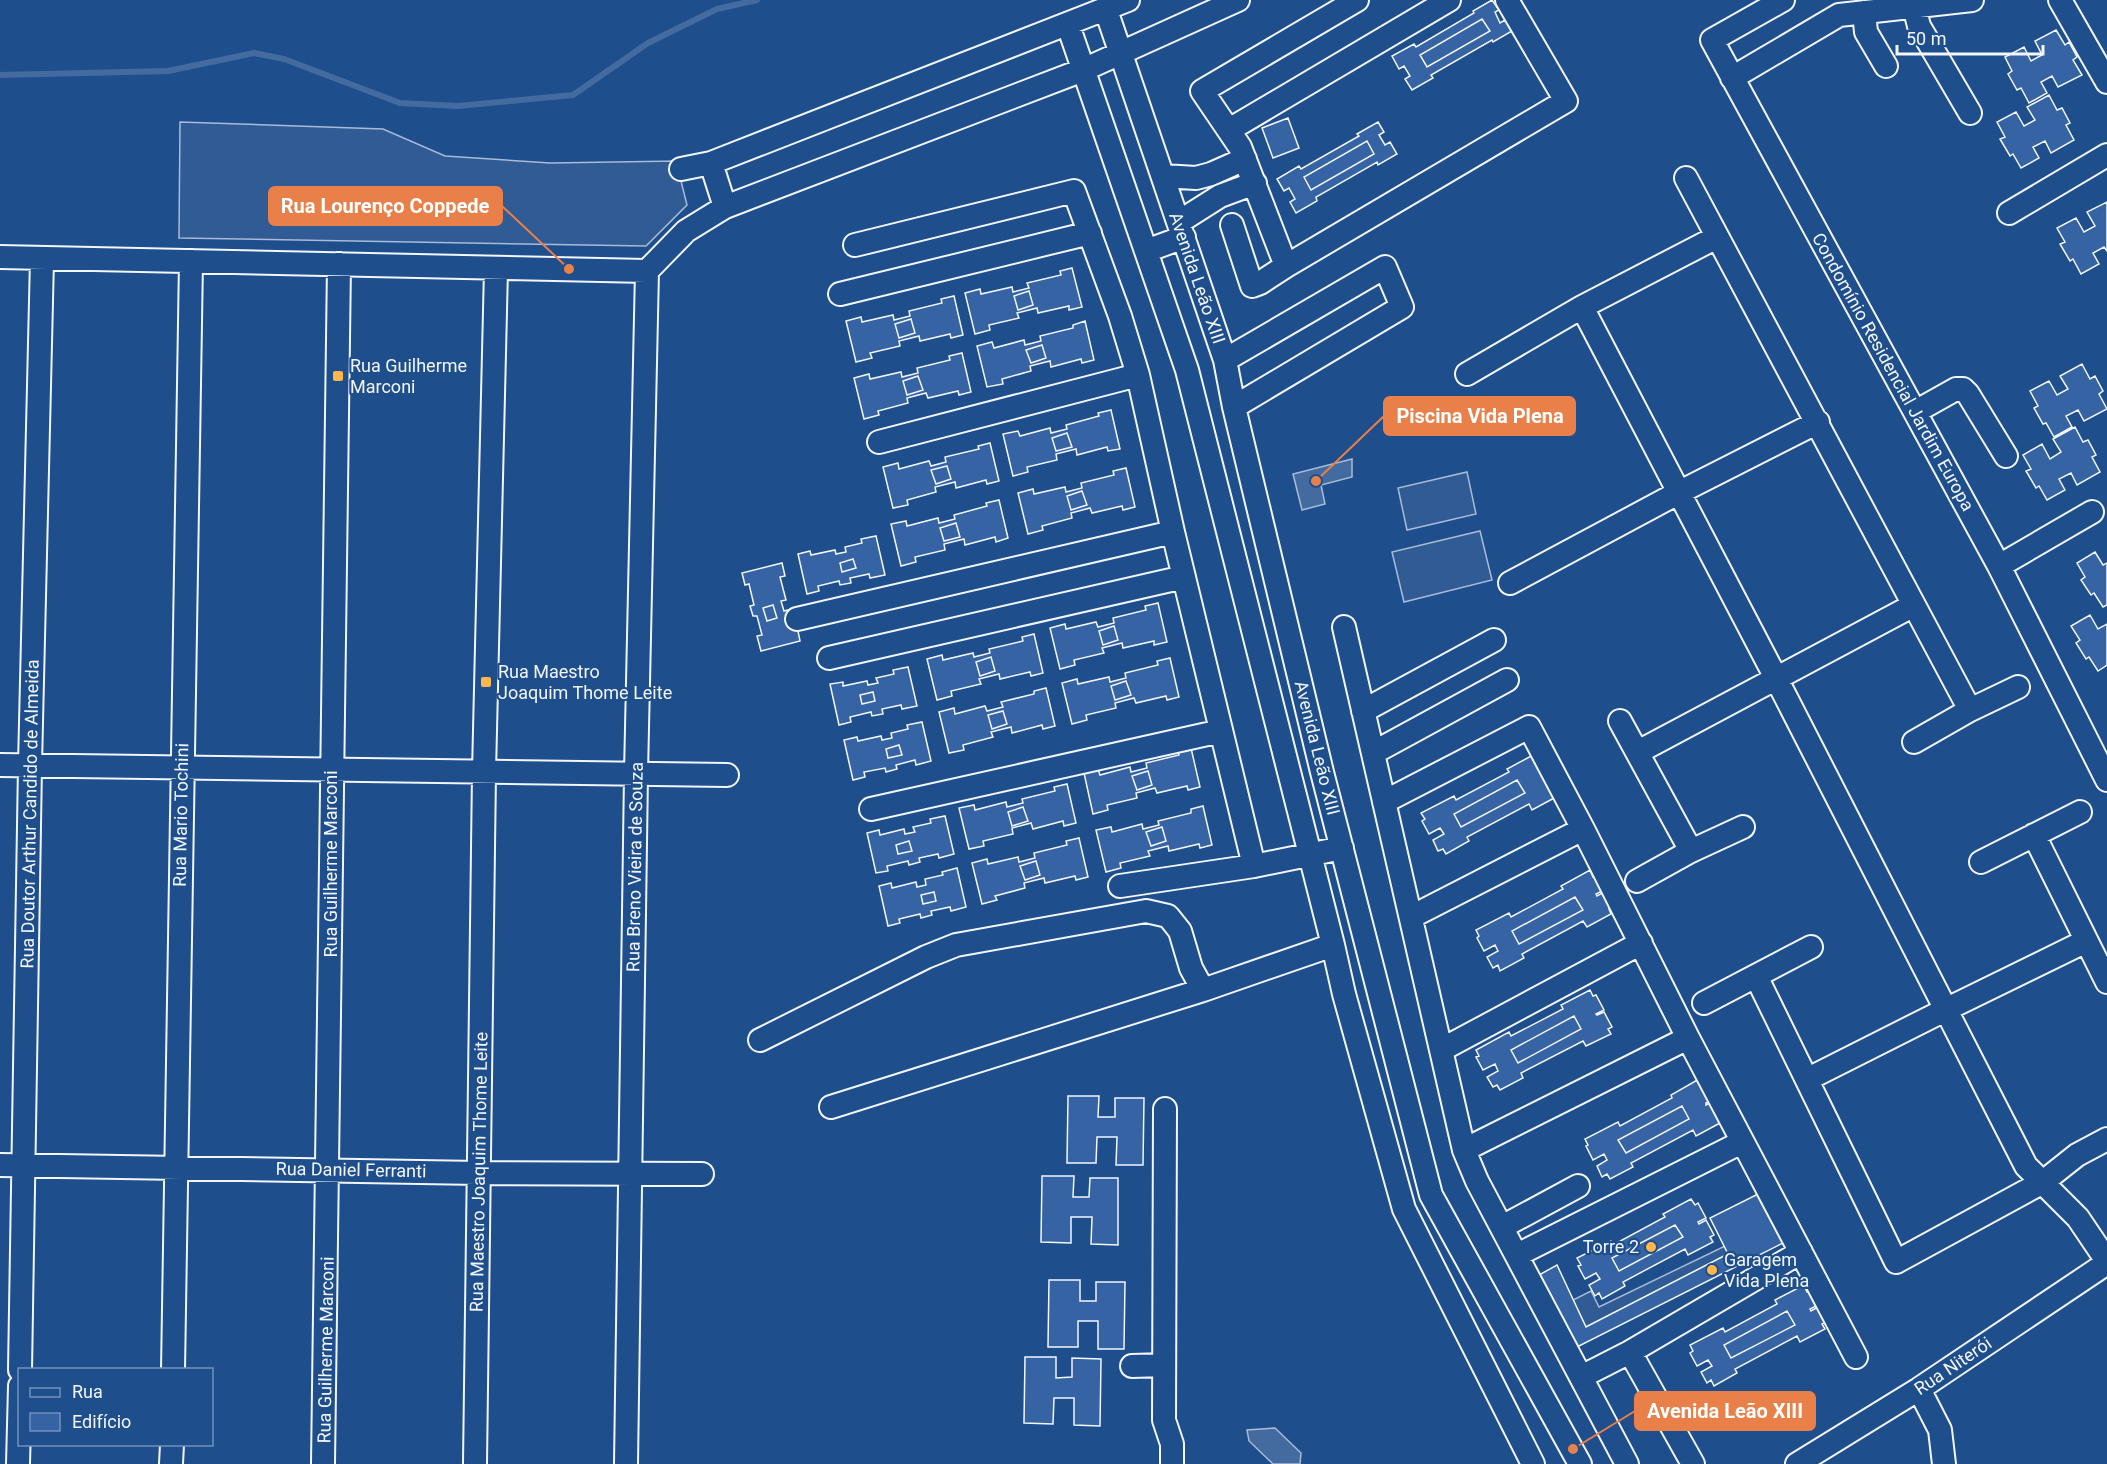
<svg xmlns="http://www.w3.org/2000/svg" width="2107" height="1464" viewBox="0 0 2107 1464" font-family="Roboto,sans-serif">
	<rect width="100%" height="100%" fill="#1f4e8c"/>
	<path fill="#305b95" stroke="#a8bbd7" stroke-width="1.5" d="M180 122 383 129 445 156 550 163 676 161 687 205 646 246 179 238Z
		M1467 472 1476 514 1407 530 1398 488Z
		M1480 531 1492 580 1404 602 1392 552Z
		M1725 1246 1728 1254 1586 1327 1573 1300 1591 1291 1599 1307Z"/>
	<path fill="#446ba0" stroke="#a8bbd7" stroke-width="1.5" d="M1352 459V477L1321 485 1325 504 1302 510 1293 474Z
		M1275 1428 1301 1453 1300 1464H1273L1249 1441 1247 1430Z"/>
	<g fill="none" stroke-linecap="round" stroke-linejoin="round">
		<path stroke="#446ba0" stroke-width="6" d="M0 75 168 71 254 53 284 59 400 103 458 106 573 95 648 43 717 9 757 0"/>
	</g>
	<path fill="#3563a3" stroke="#f2f6ff" stroke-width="1.5" d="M1492 0 1499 10 1495 12 1500 23 1505 20 1512 31 1493 42 1492 40 1431 75 1433 78 1412 90 1405 79 1410 76 1404 66 1399 69 1392 56 1414 44 1416 47 1474 13 1473 11Z
		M1482 19 1490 31 1427 67 1420 55Z
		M2056 30 2065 45 2069 42 2077 57 2073 60 2082 75 2058 87 2052 76 2041 82 2047 93 2029 103 2021 88 2017 90 2008 74 2012 71 2005 57 2024 47 2031 61 2042 55 2035 41Z
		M2049 95 2057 110 2062 108 2070 123 2066 125 2074 140 2051 153 2045 141 2033 147 2039 158 2021 168 2013 154 2010 156 2000 139 2005 137 1997 122 2016 112 2024 126 2035 120 2027 107Z
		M1288 118 1299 148 1273 158 1262 128Z
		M1378 122 1384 132 1379 135 1385 145 1390 142 1397 154 1378 165 1377 162 1316 197 1317 201 1296 213 1290 202 1295 199 1289 188 1284 191 1277 179 1299 166 1301 169 1359 136 1357 134Z
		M1367 141 1374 154 1311 190 1304 177Z
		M2107 202V251L2104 247 2093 253 2099 264 2081 274 2073 259 2070 261 2060 244 2065 242 2057 228 2076 218 2084 232 2095 226 2087 212Z
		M1072 268 1082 307 1069 310V306L1038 313 1037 308 1017 313 1019 318 989 325 990 330 975 334 965 293 980 289 981 294 1012 287 1013 292 1029 288 1027 283 1061 275 1060 271Z
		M1029 291 1033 305 1018 310 1014 296Z
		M954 296 963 335 951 338 950 334 920 341 919 336 899 341 900 346 870 353 872 358 856 362 846 321 861 317 862 322 893 315 894 320 910 316 909 311 942 303 941 299Z
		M911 319 915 333 899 338 895 324Z
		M1085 321 1094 360 1082 363 1081 359 1051 367 1050 361 1030 366 1031 371 1002 379 1003 384 987 387 977 346 992 342 994 348 1024 340 1025 345 1041 341 1040 336 1073 328V325Z
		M1042 345 1046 358 1031 363 1026 350Z
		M962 353 971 392 959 395 958 391 928 398 926 393 907 398 908 403 878 411 879 415 864 419 854 378 869 374 870 379 901 372 902 377 918 373 917 368 950 360 949 356Z
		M2082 364 2090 379 2095 376 2103 391 2099 394 2107 409 2084 421 2078 410 2066 416 2072 427 2054 437 2046 423 2043 424 2034 408 2038 406 2030 391 2049 381 2057 395 2068 389 2060 376Z
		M918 376 923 390 907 395 903 381Z
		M1111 410 1120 449 1108 451 1107 447 1077 455 1076 449 1056 454 1057 460 1027 467 1028 472 1013 476 1003 434 1018 431 1020 436 1050 428 1051 433 1067 429 1066 425 1099 416 1098 413Z
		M2075 427 2083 442 2088 440 2096 455 2092 457 2100 472 2077 485 2071 473 2059 479 2065 490 2047 500 2039 486 2036 488 2026 471 2031 469 2023 455 2042 444 2050 459 2061 452 2053 439Z
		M1067 433 1072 447 1056 451 1052 438Z
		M990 443 999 481 987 484 986 480 956 488 955 482 935 487 936 492 907 500 908 505 893 508 883 467 898 463 899 469 929 461 931 466 946 462 945 457 979 449 978 446Z
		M947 466 951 479 936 484 931 470Z
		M1126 468 1135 507 1123 510 1122 506 1092 513 1090 508 1071 513 1072 518 1042 526 1043 530 1028 534 1018 493 1033 489 1034 494 1065 487 1066 492 1082 488 1081 483 1114 475 1113 471Z
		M1082 491 1087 505 1071 510 1067 496Z
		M999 500 1008 538 996 542 995 537 965 545 964 539 944 544 945 550 915 557 916 562 901 566 891 524 906 521 907 526 938 518 939 523 955 519 954 515 987 506 986 503Z
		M956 523 960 537 944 541 940 528Z
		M876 536 885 575 870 578 869 574 850 578 851 583 840 585 839 581 818 586 819 591 807 594 798 554 810 551 811 555 835 550 836 554 846 552 845 547 862 543 861 539Z
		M2095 552 2103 565 2107 563V605L2103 607 2094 593 2091 595 2081 580 2085 577 2077 563Z
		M853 559 856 568 842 572 840 563Z
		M782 563 785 576 780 577 786 600 781 601 784 611 788 610 793 627 797 626 800 641 761 651 757 636 762 635 757 616H753L750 606 754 605 749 584 745 585 742 573Z
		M1158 603 1167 642 1154 645V641L1123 648 1122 643 1102 648 1104 653 1074 660 1075 665 1060 669 1050 628 1065 624 1066 629 1096 622 1098 627 1114 623 1113 618 1146 610 1145 606Z
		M773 605 777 618 767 621 763 608Z
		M2090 615 2098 629 2107 624V665L2098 671 2089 657 2086 659 2076 643 2080 640 2071 626Z
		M1114 626 1118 640 1103 645 1099 631Z
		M1034 634 1043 673 1031 676 1030 672 1000 679 999 674 979 679 981 684 951 691 952 696 937 700 927 659 942 655 943 660 973 653 974 657 990 653 989 649 1023 641 1022 637Z
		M991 657 995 671 980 676 976 662Z
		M1170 658 1179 697 1167 700 1166 696 1136 703 1134 698 1115 703 1116 708 1086 715 1087 720 1072 724 1062 683 1077 679 1078 684 1109 677 1110 682 1126 678 1125 673 1158 665 1157 661Z
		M908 667 917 706 902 709 901 705 882 709 883 714 872 716 871 712 850 717 851 722 839 725 830 684 843 682V686L867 681 868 685 878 683 876 678 894 674 893 670Z
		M1126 681 1131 695 1115 700 1111 686Z
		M1046 688 1055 726 1043 729 1042 725 1012 733 1011 727 991 732 993 737 963 745 964 750 949 753 939 712 954 708 955 714 985 706 987 711 1003 707 1001 702 1034 694V691Z
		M873 692 875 701 862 704 860 695Z
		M1003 711 1007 724 992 729 988 715Z
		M922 722 931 761 916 765 915 760 896 765 897 769 886 772 885 768 864 772 865 777 853 780 844 740 857 737 858 741 881 736 882 740 892 738 891 733 908 729 907 725Z
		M899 745 902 755 888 758 886 749Z
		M1191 748 1200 787 1188 790 1187 786 1157 793 1155 788 1136 793 1137 798 1107 805 1108 810 1093 814 1084 773 1098 769 1100 775 1130 767 1131 772 1147 768 1146 763 1179 755 1178 751Z
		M1535 754 1550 773 1542 777 1543 779 1550 775 1556 797 1532 810 1529 804 1467 837 1469 841 1446 854 1443 849 1438 851 1433 840 1444 834 1440 828 1429 834 1422 821 1425 819 1421 813 1454 796 1456 800 1509 772 1507 769Z
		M1148 771 1152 785 1137 790 1132 776Z
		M1517 780 1525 793 1461 827 1454 814Z
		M1067 784 1076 823 1064 826 1063 821 1033 829 1031 823 1012 828 1013 834 983 841 984 846 969 849 959 808 974 805 975 810 1006 802 1007 807 1023 803 1022 799 1055 791 1054 787Z
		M1203 806 1212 845 1200 848 1199 844 1169 851 1168 846 1148 851 1150 856 1120 863 1121 868 1106 872 1096 830 1111 827 1112 832 1142 824 1143 829 1159 825 1158 821 1191 813V809Z
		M1023 807 1028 821 1012 826 1008 812Z
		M945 816 954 854 939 858 938 854 919 858 920 862 909 865 908 861 887 866 888 871 876 873 867 833 879 830 880 835 904 829 905 834 915 832 913 827 931 823 930 819Z
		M1162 827 1166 841 1151 846 1146 832Z
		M1079 838 1088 877 1076 880 1075 876 1045 883 1044 878 1024 883 1025 888 995 896 997 900 982 904 972 863 987 859 988 864 1018 857 1019 862 1035 858 1034 853 1067 845 1066 841Z
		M909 841 912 851 898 854 896 845Z
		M1036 861 1040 875 1025 880 1020 866Z
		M957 868 966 907 951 911 950 907 931 911 932 915 921 918 920 914 899 919 900 923 888 926 879 886 891 883 892 888 916 882 917 887 926 885 925 879 943 875 942 872Z
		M1590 870 1593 877 1596 875 1604 890 1596 894 1597 896 1604 892 1612 907 1609 909 1611 914 1587 927 1583 921 1522 954 1524 958 1500 971 1498 965 1493 968 1487 957 1498 951 1495 945 1484 951 1477 938 1479 936 1476 930 1509 913 1511 917 1563 889 1561 886Z
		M934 892 936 901 923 904 921 895Z
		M1575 897 1583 910 1519 944 1512 931Z
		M1590 990 1593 996 1596 995 1604 1010 1596 1014 1597 1015 1604 1012 1612 1027 1608 1029 1611 1034 1586 1046 1583 1041 1521 1073 1523 1078 1500 1090 1497 1085 1493 1087 1487 1077 1498 1071 1495 1064 1483 1070 1476 1057 1479 1056 1476 1050 1509 1032 1511 1036 1563 1009 1561 1005Z
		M1574 1016 1581 1029 1518 1063 1511 1050Z
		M1699 1079 1714 1099 1706 1103V1105L1714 1101 1720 1123 1696 1136 1693 1130 1631 1163 1633 1167 1610 1179 1607 1174 1602 1177 1597 1166 1607 1160 1604 1154 1593 1160 1586 1146 1588 1145 1585 1139 1618 1122 1620 1126 1672 1098 1671 1095Z
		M1068 1096H1099L1098 1117H1115V1098H1144L1143 1165H1116L1117 1137H1097L1096 1163H1067Z
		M1682 1106 1689 1119 1626 1153 1618 1140Z
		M1042 1176H1074L1073 1197H1089L1090 1178H1118V1245L1091 1244 1092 1217H1071V1243L1041 1242Z
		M1760 1193 1785 1242 1577 1347 1539 1275 1557 1265 1586 1327 1728 1254 1710 1218Z
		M1691 1199 1695 1205 1698 1203 1706 1218 1698 1222 1699 1224 1706 1220 1714 1235 1710 1237 1713 1242 1688 1255 1685 1249 1623 1282 1625 1286 1602 1299 1599 1293 1595 1296 1589 1285 1600 1279 1596 1273 1585 1279 1578 1266 1581 1265 1577 1258 1611 1241 1613 1245 1665 1217 1663 1214Z
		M1675 1225 1683 1237 1619 1271 1612 1258Z
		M1049 1280H1080V1301H1096V1282H1125L1124 1349H1098V1321H1078V1347H1048Z
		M1804 1285 1807 1292 1810 1290 1818 1305 1810 1309 1811 1311 1818 1307 1826 1322 1822 1324 1825 1329 1800 1342 1797 1336 1735 1369 1737 1373 1714 1386 1711 1380 1707 1383 1701 1372 1712 1366 1708 1360 1697 1366 1690 1353 1693 1351 1690 1345 1723 1328 1725 1332 1777 1304 1775 1300Z
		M1787 1311 1795 1325 1731 1358 1724 1345Z
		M1025 1357H1056V1378L1072 1377V1358L1101 1359 1100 1426 1074 1425V1398H1054L1053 1424 1024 1423Z"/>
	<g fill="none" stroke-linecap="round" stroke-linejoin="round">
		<defs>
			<path id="minor" d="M1783 0 1712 40 1999 566 2107 780
				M2060 0 2107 82
				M1914 6 1919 26 1970 113
				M1106 10 1225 360 1234 407 1322 772 1431 1195 1580 1464
				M1864 12 1866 32 1886 66
				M1068 25 1187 370 1333 945 1344 994 1404 1209 1533 1464
				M1732 78 1839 15 1972 0
				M1229 130 1449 0
				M711 163 725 207
				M681 169 711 163 1128 0
				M1163 176 1196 178 1211 174 1245 159
				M1686 178 1970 710
				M2009 213 2107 155
				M1179 222 1220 196 1255 183
				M1232 225 1252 286 1260 283 1286 266 1566 101 1507 0
				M855 245 1074 191 1120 316 1138 375 1173 532 1254 866
				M1146 251 1184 237
				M0 257 647 271
				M1286 266 1240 147 1202 91 1357 0
				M647 271 686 231 725 207 1083 70 1238 0
				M840 294 1090 233
				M1582 307 1776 678 2026 1166 2078 1218 2107 1261
				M1225 360 1385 267 1402 307 1234 407
				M1467 374 1582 307 1717 237
				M1915 412 1956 389H1963L1968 394 2006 456
				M879 442 1138 375
				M1999 566 2092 512
				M1510 583 1678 493 1818 422
				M797 619 1173 532
				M1344 627 1464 1150 1477 1181 1627 1464
				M829 658 1184 577
				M1363 711 1494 640
				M1620 721 1691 851
				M1914 742 1970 710 2018 687
				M1638 752 1914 605
				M1373 753 1507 680
				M0 765 727 775
				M1384 802 1529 727 1583 829 1688 1038 1856 1357
				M871 809 1221 731
				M2034 835 2107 982
				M1981 862 2080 812
				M1637 881 1691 851 1743 827
				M1120 886 1254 866 1342 848
				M1411 917 1583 829
				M1756 976 1896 1262 2043 1182 2077 1155 2107 1139
				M1704 1003 1811 947
				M760 1040 926 957 956 945 1146 911 1168 916 1180 931 1191 968 1203 990
				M1441 1050 1641 943
				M1808 1079 1947 1009 2086 941
				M831 1107 1203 990 1333 945
				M1165 1109 1164 1420 1172 1444V1464
				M1464 1150 1688 1038
				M0 1165 479 1173 702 1174
				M1502 1227 1578 1186
				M1517 1255 1742 1142
				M1132 1366 1164 1365
				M20 1370 30 765 42 259
				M173 1370 191 261
				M1581 1377 1630 1352
				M1919 1389 1940 1430 1944 1464
				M18 1464 20 1386
				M171 1464 172 1444
				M323 1464 339 264
				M475 1464 484 772 496 269
				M626 1464 636 774 647 271
				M1693 1464 1630 1352 1801 1252
				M1797 1464 1919 1389 2107 1263"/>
		</defs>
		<use href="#minor" stroke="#f2f6ff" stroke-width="26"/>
		<use href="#minor" stroke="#1f4e8c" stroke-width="22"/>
	</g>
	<g fill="#ffb74d" stroke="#1f4e8c" stroke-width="2">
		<rect x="332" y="370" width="12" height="12" rx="3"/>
		<rect x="480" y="676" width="12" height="12" rx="3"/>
		<circle cx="1651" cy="1247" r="6"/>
		<circle cx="1712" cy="1270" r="6"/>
	</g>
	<g text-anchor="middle" stroke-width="4.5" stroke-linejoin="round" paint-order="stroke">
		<g font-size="18" fill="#f2f6ff" stroke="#1f4e8c">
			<text transform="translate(1197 278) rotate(71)" y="6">Avenida Leão XIII</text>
			<text transform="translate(1893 372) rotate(61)" y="6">Condomínio Residencial Jardim Europa</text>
			<text transform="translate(1317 748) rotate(76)" y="6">Avenida Leão XIII</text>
			<text transform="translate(30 814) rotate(-89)" y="6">Rua Doutor Arthur Candido de Almeida</text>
			<text transform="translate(181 815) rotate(-89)" y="6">Rua Mario Tochini</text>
			<text transform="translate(331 864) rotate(-90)" y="6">Rua Guilherme Marconi</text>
			<text transform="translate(635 867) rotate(-89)" y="6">Rua Breno Vieira de Souza</text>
			<text transform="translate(351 1170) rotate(1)" y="6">Rua Daniel Ferranti</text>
			<text transform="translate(479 1172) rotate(-89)" y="6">Rua Maestro Joaquim Thome Leite</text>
			<text transform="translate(326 1350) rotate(-89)" y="6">Rua Guilherme Marconi</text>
			<text transform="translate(1953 1366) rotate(-34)" y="6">Rua Niterói</text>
		</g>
		<g font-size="18" fill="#f2f6ff" stroke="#1f4e8c" text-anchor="start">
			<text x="350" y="372">Rua Guilherme<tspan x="350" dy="21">Marconi</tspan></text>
			<text x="498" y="678">Rua Maestro<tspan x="498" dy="21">Joaquim Thome Leite</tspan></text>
			<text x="1639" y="1253" text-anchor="end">Torre 2</text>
			<text x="1724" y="1266">Garagem<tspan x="1724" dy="21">Vida Plena</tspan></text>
		</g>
	</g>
	<path fill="none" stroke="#ea8049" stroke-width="2" d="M569 269L502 206M1316 481L1384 416M1573 1449L1635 1411"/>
	<g fill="#ea8049" stroke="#1f4e8c" stroke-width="2">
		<circle cx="569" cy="269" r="6"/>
		<circle cx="1316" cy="481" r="6"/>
		<circle cx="1573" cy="1449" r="6"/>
	</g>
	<g fill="#ea8049" stroke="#ea8049" stroke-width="2">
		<rect x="269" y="187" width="233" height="38" rx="6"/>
		<rect x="1384" y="397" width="191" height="38" rx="6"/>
		<rect x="1635" y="1392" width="180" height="38" rx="6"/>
	</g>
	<g font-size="20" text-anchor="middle" font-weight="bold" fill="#fff">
		<text x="385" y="213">Rua Lourenço Coppede</text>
		<text x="1480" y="423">Piscina Vida Plena</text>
		<text x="1725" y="1418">Avenida Leão XIII</text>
	</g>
	<rect x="18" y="1368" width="195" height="78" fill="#1f4e8c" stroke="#7391ba" stroke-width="1.5"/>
	<rect x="30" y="1388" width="30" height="9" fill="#1f4e8c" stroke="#7391ba" stroke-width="1.5"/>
	<text x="72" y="1398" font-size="18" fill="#f2f6ff">Rua</text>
	<rect x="30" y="1413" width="30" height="18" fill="#3563a3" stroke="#7391ba" stroke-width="1.5"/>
	<text x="72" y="1428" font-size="18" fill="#f2f6ff">Edifício</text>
	<path d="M1897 45v9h146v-9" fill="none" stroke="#f2f6ff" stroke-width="3"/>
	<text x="1906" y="45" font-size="18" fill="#f2f6ff" stroke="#1f4e8c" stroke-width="4.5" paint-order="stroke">50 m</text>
</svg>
